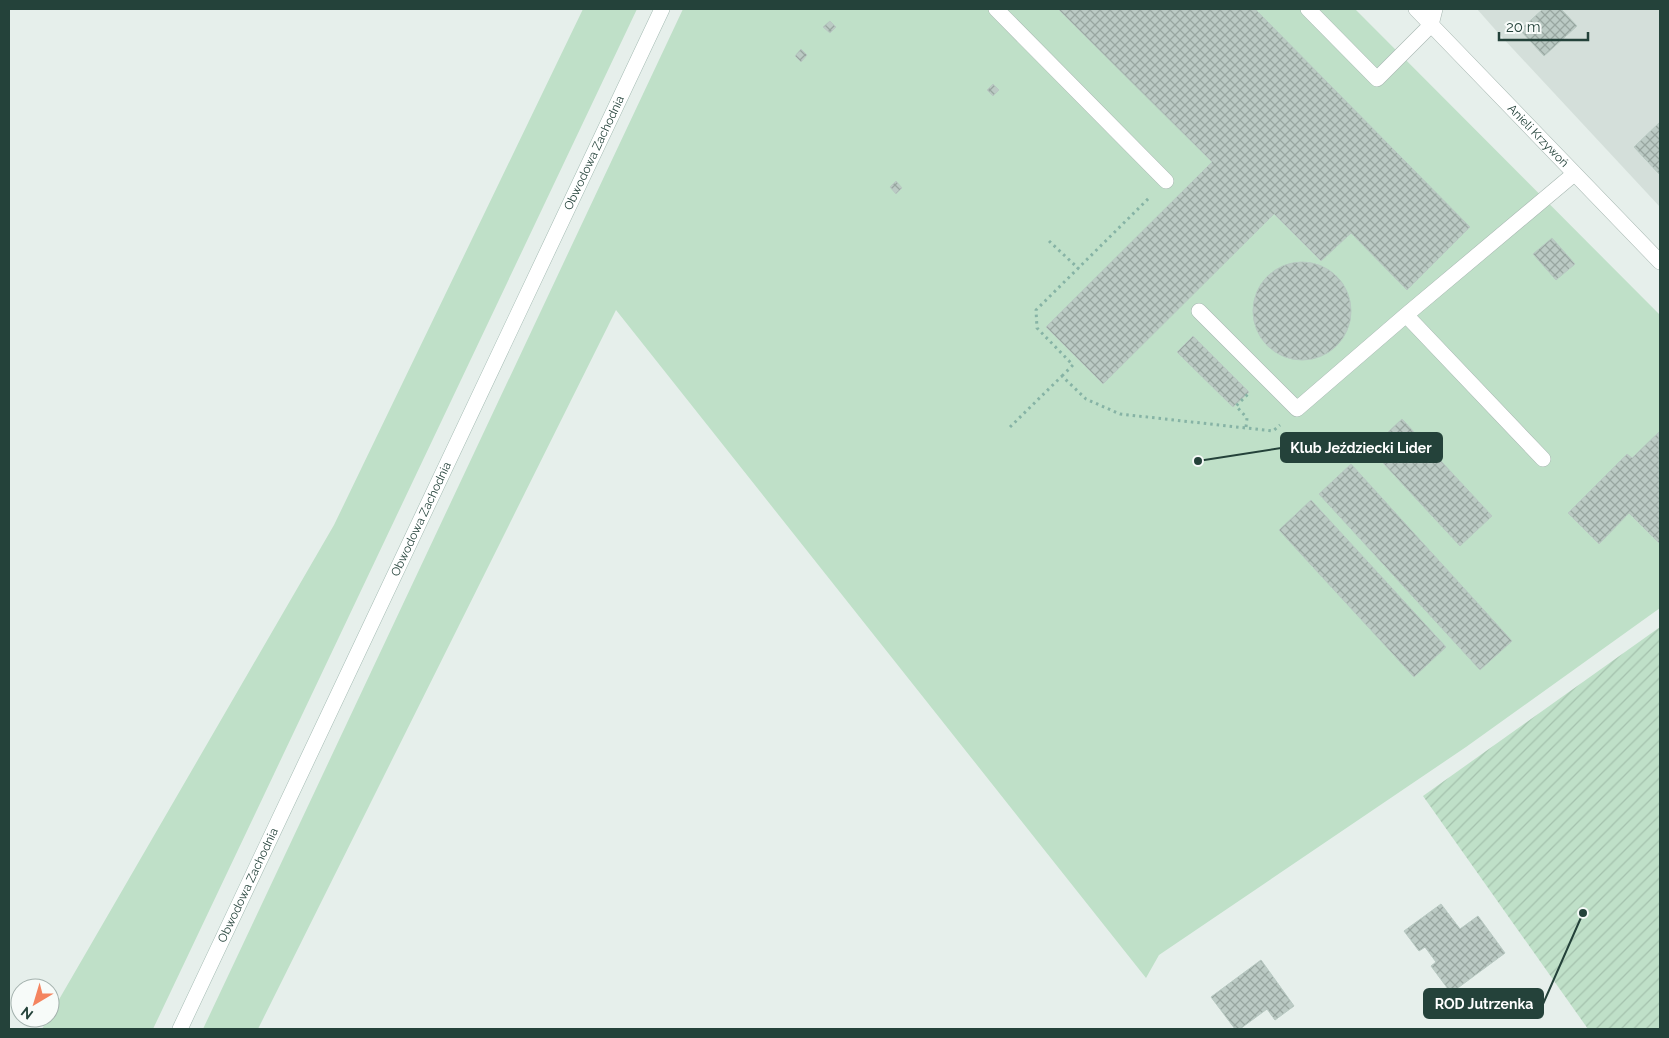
<svg xmlns="http://www.w3.org/2000/svg" width="1669" height="1038" viewBox="0 0 1669 1038" font-family="Raleway,sans-serif">
	<defs>
		<pattern id="garden-furrows" width="10" height="10" patternUnits="userSpaceOnUse" patternTransform="scale(1.25)"><rect width="10" height="10" fill="#bfe0c8"/><path d="M-1 1l2-2M0 10L10 0M9 11l2-2" fill="none" stroke="#a4c1ad"/></pattern>
		<pattern id="building-cross-hatch" width="8" height="8" patternUnits="userSpaceOnUse" patternTransform="scale(1.25)"><rect width="8" height="8" fill="#bbcac4"/><path d="M0 0l8 8M0 8l8-8" fill="none" stroke="#98a6a0"/></pattern>
	</defs>
	<rect width="100%" height="100%" fill="#e6efeb"/>
	<path fill="#d4dfda" d="M1477 9H1660V207L1500 35Z"/>
	<path fill="#bfe0c8" d="M583 9H637L153 1029H42L48 1018H50V1015L334 525Z
		M683 9H1355L1660 315V608L1466 747 1159 955 1146 978 616 310 258 1029H203Z"/>
	<path fill="url(#garden-furrows)" d="M1660 627V1029H1588L1423 796Z"/>
	<path fill="url(#building-cross-hatch)" stroke="#b8c9c2" d="M1058 9H1255L1470 227 1407 290 1351 233 1321 261 1274 214 1103 384 1046 327 1212 162Z
		M1543 9H1561L1577 26 1544 56 1520 30Z
		M830 21 836 27 830 33 823 27Z
		M801 49 807 55 801 62 795 56Z
		M993 84 999 90 993 96 987 90Z
		M1660 122V175L1634 147Z
		M896 181 902 188 896 194 890 187Z
		M1552 238 1575 264 1556 280 1533 254Z
		M1253 311a49 49 0 1 1 98 0a49 49 0 1 1-98 0Z
		M1193 336 1249 392 1233 407 1177 352Z
		M1402 419 1492 516 1460 546 1370 449Z
		M1659 432 1660 544 1629 513 1599 544 1568 513 1627 454 1632 458Z
		M1351 464 1512 641 1480 670 1319 494Z
		M1311 500 1446 647 1414 677 1279 530Z
		M1441 904 1460 929 1478 916 1505 953 1451 993 1431 966 1436 962 1425 947 1419 951 1404 931Z
		M1261 960 1294 1006 1275 1020 1267 1009 1240 1029H1235L1211 997Z"/>
	<g fill="none" stroke-linecap="round" stroke-linejoin="round">
		<defs>
			<path id="service" d="M996 9 1166 181
				M1308 9 1377 79 1431 25 1435 9
				M1199 311 1297 409 1406 315 1574 174
				M1406 315 1543 459"/>
			<g id="minor">
				<path id="s1" d="M1416 9 1660 262"/>
			</g>
			<g id="secondary">
				<path id="s2" d="M180 1029 662 9"/>
			</g>
		</defs>
		<use href="#service" stroke="#a8b8b2" stroke-width="16"/>
		<use href="#minor" stroke="#a8b8b2" stroke-width="16"/>
		<use href="#secondary" stroke="#a4bbb3" stroke-width="16"/>
		<path stroke="#86b3a5" stroke-width="3" stroke-dasharray="2.5 4" stroke-linecap="butt" d="M1049 241 1079 269
			M1062 376 1073 365 1037 328 1036 310 1150 197
			M1010 427 1062 376 1086 399 1120 414 1273 431 1280 425
			M1246 427 1247 418 1236 406 1249 393"/>
		<use href="#service" stroke="#fff" stroke-width="15"/>
		<use href="#minor" stroke="#fff" stroke-width="15"/>
		<use href="#secondary" stroke="#fff" stroke-width="15"/>
	</g>
	<g text-anchor="middle" stroke-width="4" stroke-linejoin="round" paint-order="stroke">
		<g font-size="12" fill="#24423a" stroke="#f7fbf9">
			<text dy="4" stroke="none"><textPath href="#s1" startOffset="176">Anieli Krzywoń</textPath></text>
			<text dy="4" stroke="none"><textPath href="#s2" startOffset="969">Obwodowa Zachodnia</textPath></text>
			<text dy="4" stroke="none"><textPath href="#s2" startOffset="564">Obwodowa Zachodnia</textPath></text>
			<text dy="4" stroke="none"><textPath href="#s2" startOffset="159">Obwodowa Zachodnia</textPath></text>
		</g>
	</g>
	<path fill="none" stroke="#24423a" stroke-width="2" d="M1198 461L1281 448M1583 913L1543 1004"/>
	<g fill="#24423a" stroke="#f7fbf9" stroke-width="2">
		<circle cx="1198" cy="461" r="5"/>
		<circle cx="1583" cy="913" r="5"/>
	</g>
	<g fill="#24423a" stroke="#24423a" stroke-width="2">
		<rect x="1281" y="433" width="161" height="29" rx="5"/>
		<rect x="1424" y="989" width="119" height="29" rx="5"/>
	</g>
	<g font-size="14" text-anchor="middle" font-weight="bold" fill="#fff">
		<text x="1361" y="453">Klub Jeździecki Lider</text>
		<text x="1484" y="1009">ROD Jutrzenka</text>
	</g>
	<rect width="1669" height="1038" fill="none" stroke="#24423a" stroke-width="20"/>
	<g transform="translate(35 1003) rotate(218)"><circle r="24" fill="#f7fbf9" stroke="#a3b1ad"/>
	<path d="M0-4L9 19L0 12L-9 19Z" fill="#f4845f"/>
	<text y="-8" font-size="14" font-weight="bold" text-anchor="middle" fill="#24423a">N</text>
	</g>
	<path d="M1499 32v8h89v-8" fill="none" stroke="#24423a" stroke-width="2.5"/>
	<text x="1506" y="32" font-size="15" fill="#24423a" stroke="#f7fbf9" stroke-width="4" paint-order="stroke">20 m</text>
</svg>
